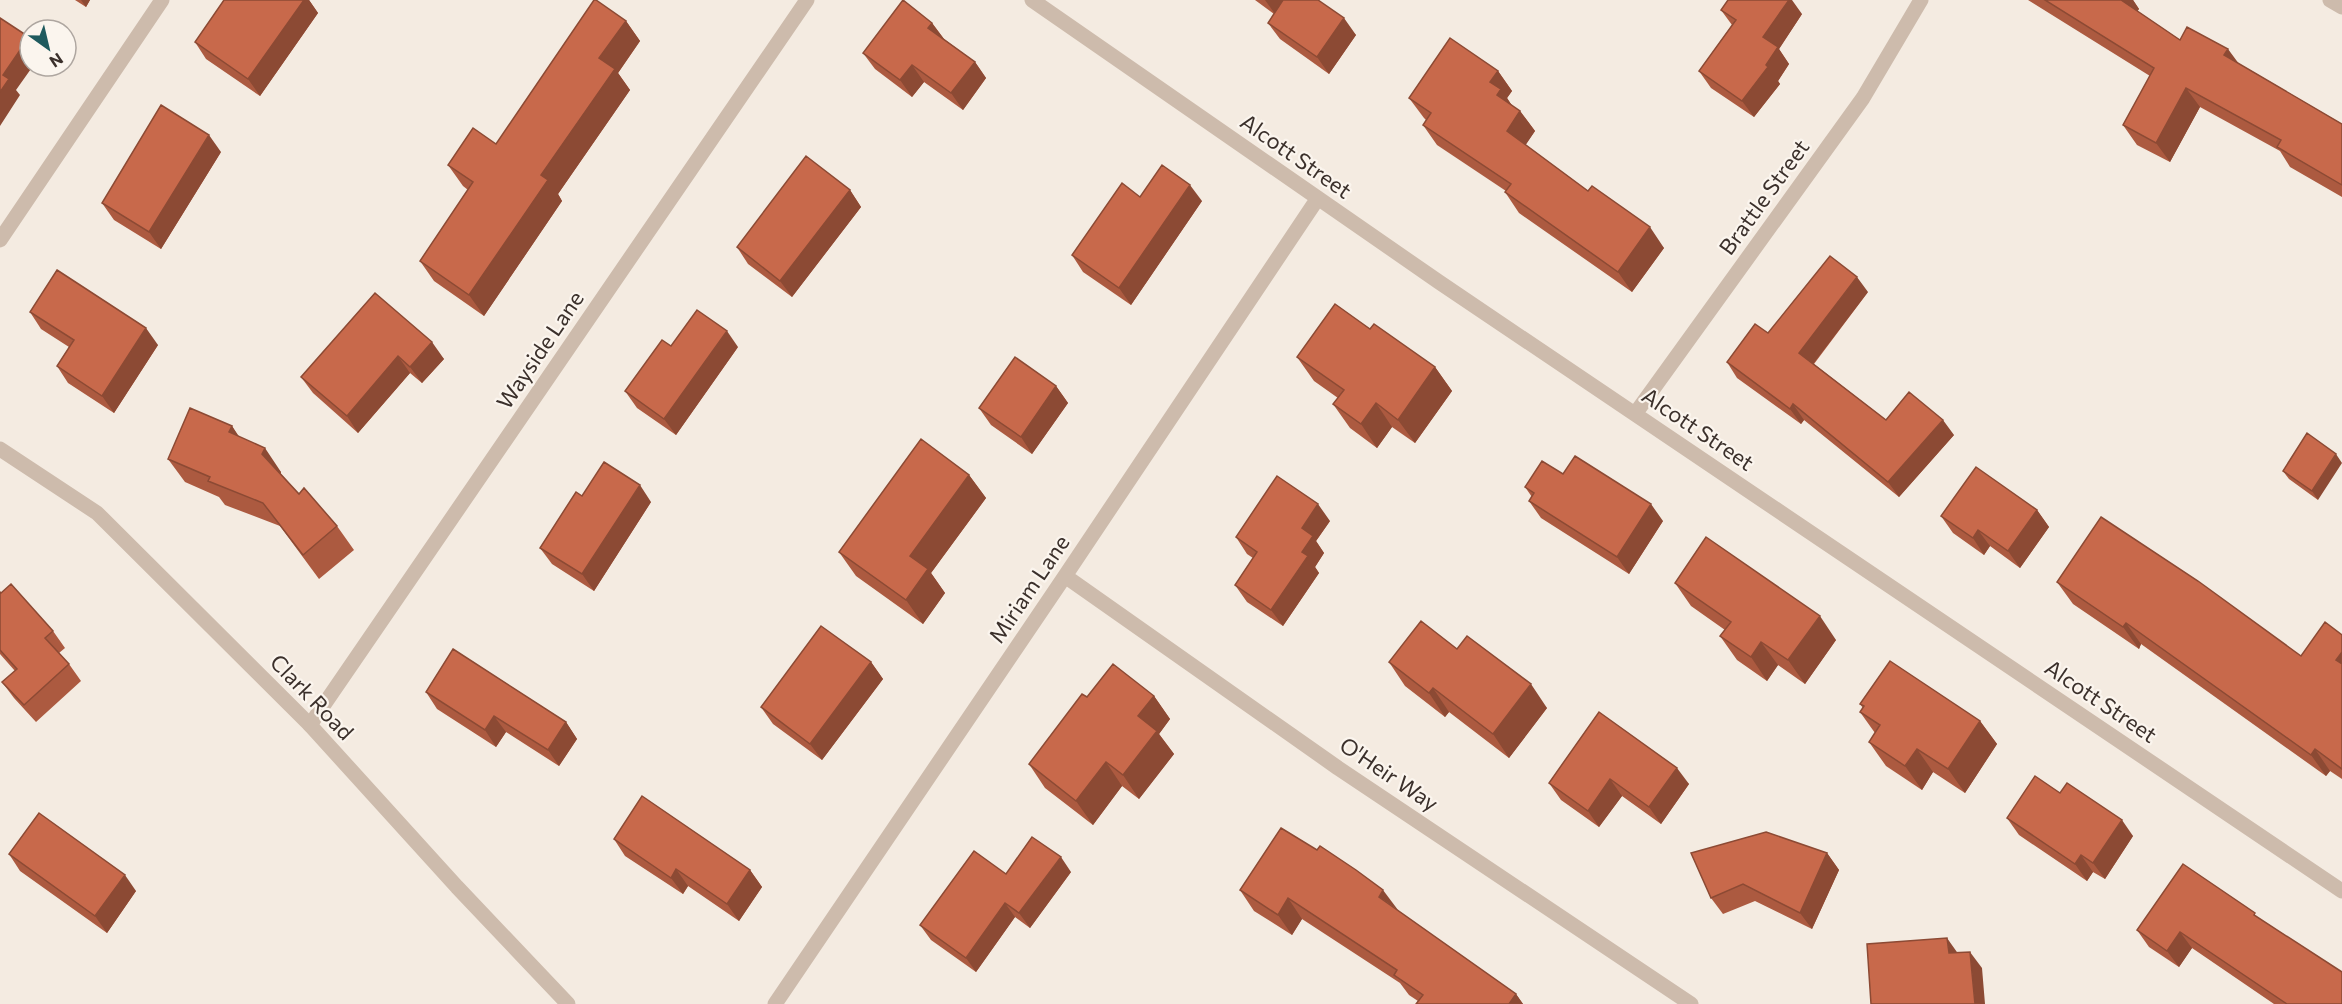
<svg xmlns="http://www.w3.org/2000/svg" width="2342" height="1004" viewBox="0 0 2342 1004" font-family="Commissioner,sans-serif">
	<rect width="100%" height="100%" fill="#f4ebe1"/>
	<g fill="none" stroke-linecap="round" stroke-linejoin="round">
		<path stroke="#cdbbac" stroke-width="15" d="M1032 0 1439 282 2342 891
			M0 240 162 0
			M1635 414 1863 98 1921 0
			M1065 576 1338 768 1691 1004
			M310 725 807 0
			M775 1004 1065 576 1318 198"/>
		<path stroke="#cdbbac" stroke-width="15" d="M2330 0 2342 7
			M0 449 97 513 310 725 457 887 568 1004"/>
	</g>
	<path fill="#ac5a40" d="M75 0H90L86 7Z
		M224 0H309L318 13 260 96 206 59 195 42Z
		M1255 0H1318L1356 35 1329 74 1280 39 1268 23 1274 14Z
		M2028 0H2133L2139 9 2137 11 2180 40 2238 63 2342 124V197L2290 167 2280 151 2200 107 2170 162 2137 145 2123 125 2150 76Z
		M1721 10 1802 14 1779 49 1789 64 1778 81 1780 84 1754 117 1711 88 1699 71 1732 25Z
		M626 21 640 41 618 73 630 90 558 194 562 201 484 316 434 281 420 261 468 190 463 186 448 165 496 144Z
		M932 23 944 39 975 62 986 78 963 110 924 82 912 97 875 69 863 53Z
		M1498 71 1512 91 1507 98 1512 106 1520 111 1535 131 1525 145 1664 248 1632 292 1519 213 1505 192 1506 191 1437 145 1423 125 1426 120 1424 118 1409 98Z
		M221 152 161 249 114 220 102 203Z
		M850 190 861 207 792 297 748 264 737 247Z
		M1140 197 1202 201 1131 305 1083 272 1072 255Z
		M1868 292 1814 364 1886 420 1954 435 1899 497 1804 420 1801 424 1737 378 1727 362 1768 333Z
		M375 293 444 359 422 383 410 373 358 433 313 393 301 377Z
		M30 312 158 345 114 413 68 383 57 366 69 347 41 329Z
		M1370 329 1435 367 1452 391 1415 443 1392 427 1377 448 1350 428 1333 404 1338 398 1314 381 1297 357Z
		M738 347 676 435 637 408 625 391Z
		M1056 386 1068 403 1032 454 991 425 979 408Z
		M232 426 238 436 281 472V474L299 494 337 526 354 550 319 579 280 526 225 505 219 497 185 482 168 459Z
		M2307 433 2318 500 2289 479 2283 471Z
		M969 475 986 498 931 573 945 593 923 624 856 576 839 552Z
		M1525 487 1663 521 1629 574 1541 518 1529 501 1532 497Z
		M582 496 651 502 594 591 552 564 540 548Z
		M2037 510 2049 527 2020 568 1990 546 1984 555 1953 533 1941 516Z
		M1330 521 1316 541 1324 553 1315 567 1319 573 1283 626 1247 602 1235 585 1253 558 1247 554 1236 537Z
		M2057 582 2301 656 2342 635V779L2330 771 2326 776 2141 644 2139 649 2073 604Z
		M1675 583 1836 640 1805 684 1778 665 1767 681 1737 660 1720 636 1725 630 1691 606Z
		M0 592 53 631 65 648 59 653 69 664 81 681 36 722 14 698 2 682 15 671 0 654Z
		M1457 649 1547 708 1509 758 1449 712 1445 717 1405 686 1389 662Z
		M871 662 883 679 822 760 773 724 761 707Z
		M426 692 566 722 577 739 559 766 506 732 496 747 437 709Z
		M1154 696 1170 719 1159 734 1174 754 1139 799 1122 786 1093 825 1045 788 1029 764 1087 697Z
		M1860 704 1980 721 1997 744 1965 793 1933 772 1922 790 1886 766 1869 742 1875 733 1860 712 1863 708Z
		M1599 712 1689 784 1661 824 1622 796 1599 827 1561 800 1549 783Z
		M2060 793 2133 836 2105 879 2093 872 2087 881 2019 835 2007 818Z
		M614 839 750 870 762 887 739 921 688 886 683 894 625 856Z
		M1691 853H1827L1839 870 1812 929 1755 901 1723 914 1711 898Z
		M9 854 136 891 107 933 20 871Z
		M1071 872 1030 928 1015 917 976 972 931 940 920 925 1006 874Z
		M1240 890 1398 911 1516 994 1523 1004H1416L1418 1001 1409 995 1400 983 1302 919 1292 935 1254 911Z
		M2259 918 2342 1004H2274L2192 948 2179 967 2149 947 2137 930Z"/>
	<path fill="#8c4a34" d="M81 0H90L86 7Z
		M304 0H309L318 13 260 96 248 79Z
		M1265 0H1285L1275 14Z
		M1789 0H1792L1802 14 1779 49 1789 64 1778 81 1780 84 1754 117 1742 101 1766 65 1763 37Z
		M2120 0H2133L2139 9 2132 18Z
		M1344 18 1356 35 1329 74 1317 57Z
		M626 21 640 41 618 73 630 90 558 194 562 201 484 316 469 295 599 58Z
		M932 23 944 39 928 28Z
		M29 37 30 39V66H33L16 90 20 95 0 126V92L3 75Z
		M2228 49 2242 68 2224 55Z
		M975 62 986 78 963 110 951 93Z
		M912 65 924 82 912 97 900 80Z
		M1498 71 1512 91 1507 98 1515 110 1497 95 1490 82Z
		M2186 88 2200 107 2170 162 2156 143Z
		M1520 111 1535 131 1521 152 1507 131Z
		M209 135 221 152 161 249 149 232Z
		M1190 185 1202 201 1131 305 1119 288Z
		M850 190 861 207 792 297 780 281Z
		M1650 227 1664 248 1632 292 1618 272Z
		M1857 277 1868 292 1810 368 1799 353Z
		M146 328 158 345 114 413 102 396Z
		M727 331 738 347 676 435 664 419Z
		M432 342 444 359 422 383 410 367Z
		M398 356 410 373 358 433 347 416Z
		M1435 367 1452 391 1415 443 1398 420Z
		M1056 386 1068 403 1032 454 1021 437Z
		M1376 403 1392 427 1377 448 1361 424Z
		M1793 404 1804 420 1801 424 1790 409Z
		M1943 420 1954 435 1899 497 1888 482Z
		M232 426 248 450 229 432Z
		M265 448 281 472 279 477 262 454Z
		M2336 454 2342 463 2318 500 2312 491Z
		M969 475 986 498 931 573 945 593 923 624 906 600 910 556Z
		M640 485 651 502 594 591 582 574Z
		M1318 504 1330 521 1316 541 1324 553 1315 567 1319 573 1283 626 1271 610 1302 528Z
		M1651 504 1663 521 1629 574 1617 557Z
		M2037 510 2049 527 2020 568 2008 551Z
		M1978 530 1990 546 1984 555 1973 538Z
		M1820 616 1836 640 1805 684 1788 660Z
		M2126 623 2141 644 2139 649 2123 627Z
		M1761 642 1778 665 1767 681 1751 657Z
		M2342 652V668L2336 660Z
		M871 662 883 679 822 760 810 744Z
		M1531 684 1547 708 1509 758 1493 734Z
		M1433 688 1449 712 1445 717 1429 693Z
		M1154 696 1170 719 1159 734 1174 754 1139 799 1123 775 1138 716Z
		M494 716 506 732 496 747 485 730Z
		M1980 721 1997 744 1965 793 1948 769Z
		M566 722 577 739 559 766 548 750Z
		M1917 749 1933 772 1922 790 1905 766Z
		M2315 749 2330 771 2326 776 2311 755Z
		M1106 762 1122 786 1093 825 1076 801Z
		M1677 768 1689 784 1661 824 1649 807Z
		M1610 779 1622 796 1599 827 1588 811Z
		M2122 820 2133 836 2105 879 2093 863Z
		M1827 853 1839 870 1812 929 1800 913Z
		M2081 855 2093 872 2087 881 2075 864Z
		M1061 857 1071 872 1030 928 1019 913Z
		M676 869 688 886 683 894 671 878Z
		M750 870 762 887 739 921 727 904Z
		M125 875 136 891 107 933 95 916Z
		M1383 890 1398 910 1379 897Z
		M1288 898 1302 919 1292 935 1278 915Z
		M1005 903 1015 917 976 972 966 958Z
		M2180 932 2192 948 2179 967 2167 951Z
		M1947 938 1959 955 1949 953Z
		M1970 952 1982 968 1985 1004H1975Z
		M1516 994 1523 1004H1509Z"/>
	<path fill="#c8694b" stroke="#8c4a34" stroke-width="1.5" d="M224 0H304L248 79 195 42Z
		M594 0H596L626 21 599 58 615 69 541 175 548 180 469 295 420 261 473 182 448 165 473 128 496 144Z
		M903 0 932 23 928 28 975 62 951 93 912 65 900 80 863 53Z
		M1283 0H1318L1344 18 1317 57 1268 23Z
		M1728 0H1789L1763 37 1778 47 1766 65 1768 67 1742 101 1699 71 1736 20 1721 10Z
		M2045 0H2121L2180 40 2187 27 2228 49 2224 55 2342 124V185L2277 147 2281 140 2186 88 2156 143 2123 125 2154 68Z
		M0 18 29 37 3 75 9 79 0 92Z
		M1450 38 1498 71 1490 82 1501 89 1497 95 1520 111 1507 131 1588 191 1592 186 1650 227 1618 272 1505 192 1511 184 1423 125 1431 113 1409 98Z
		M161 105 209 135 149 232 102 203Z
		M806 156 850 190 780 281 737 247Z
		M1162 165 1190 185 1119 288 1072 255 1122 183 1140 197Z
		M1830 256 1857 277 1799 353 1886 420 1909 392 1943 420 1888 482 1793 404 1790 409 1727 362 1755 324 1768 333Z
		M57 270 146 328 102 396 57 366 74 340 30 312Z
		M375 293 432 342 410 367 398 356 347 416 301 377Z
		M1335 304 1370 329 1374 324 1435 367 1398 420 1376 403 1361 424 1333 404 1344 390 1297 357Z
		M697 310 727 331 664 419 625 391 662 340 671 346Z
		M1015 357 1056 386 1021 437 979 408Z
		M190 408 232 426 229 432 265 448 262 454 299 494 304 488 337 526 303 555 263 503 208 481 210 477 168 459Z
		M2307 433 2336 454 2312 491 2283 471Z
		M921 439 969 475 910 556 928 569 906 600 839 552Z
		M1575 456 1651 504 1617 557 1529 501 1534 493 1525 487 1542 461 1563 474Z
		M604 462 640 485 582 574 540 548 576 492 582 496Z
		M1976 467 2037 510 2008 551 1978 530 1973 538 1941 516Z
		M1277 476 1318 504 1302 528 1313 536 1302 552 1308 556 1271 610 1235 585 1257 552 1236 537Z
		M2101 517 2198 581 2301 656 2325 622 2342 635V652L2336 660 2342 664V769L2315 749 2311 755 2126 623 2123 627 2057 582Z
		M1706 537 1820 616 1788 660 1761 642 1751 657 1720 636 1731 622 1675 583Z
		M11 584 53 631 45 638 69 664 24 705 2 682 17 669 0 650V592L1 593Z
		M1421 621 1457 649 1467 636 1531 684 1493 734 1433 688 1429 693 1389 662Z
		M821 626 871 662 810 744 761 707Z
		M453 649 566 722 548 750 494 716 485 730 426 692Z
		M1890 661 1980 721 1948 769 1917 749 1905 766 1869 742 1880 725 1860 712 1864 706 1860 704Z
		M1113 664 1154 696 1138 716 1157 731 1123 775 1106 762 1076 801 1029 764 1082 694 1087 697Z
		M1599 712 1677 768 1649 807 1610 779 1588 811 1549 783Z
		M2035 776 2060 793 2067 783 2122 820 2093 863 2081 855 2075 864 2007 818Z
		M642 796 750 870 727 904 676 869 671 878 614 839Z
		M39 813 125 875 95 916 9 854Z
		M1281 828 1317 850 1320 846 1356 870 1383 890 1379 897 1516 994 1509 1004H1416L1423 995 1394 975 1397 970 1288 898 1278 915 1240 890Z
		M1766 832 1827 853 1800 913 1743 884 1711 898 1691 853Z
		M1032 837 1061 857 1019 913 1005 903 966 958 920 925 974 851 1006 874Z
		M2183 864 2255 913 2254 915 2342 972V1004H2287L2180 932 2167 951 2137 930Z
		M1947 938 1949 953 1970 952 1975 1004H1871L1867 944Z"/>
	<g text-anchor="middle" stroke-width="4.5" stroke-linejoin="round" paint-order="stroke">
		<g font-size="22" fill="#3b302b" stroke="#fbf5ee">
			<text transform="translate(1296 156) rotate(35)" y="8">Alcott Street</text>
			<text transform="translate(1764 197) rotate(-54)" y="8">Brattle Street</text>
			<text transform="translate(540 350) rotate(-56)" y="8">Wayside Lane</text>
			<text transform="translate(1698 429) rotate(34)" y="8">Alcott Street</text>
			<text transform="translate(1029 589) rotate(-56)" y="8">Miriam Lane</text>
			<text transform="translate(312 697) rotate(46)" y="8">Clark Road</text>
			<text transform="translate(2101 701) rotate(34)" y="8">Alcott Street</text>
			<text transform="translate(1389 774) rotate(34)" y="8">O'Heir Way</text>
		</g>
	</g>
	<g transform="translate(48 48) rotate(146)"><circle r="28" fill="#fbf5ee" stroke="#aea6a0" stroke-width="1.5"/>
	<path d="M0-4.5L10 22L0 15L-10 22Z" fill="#1f5a5e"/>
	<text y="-9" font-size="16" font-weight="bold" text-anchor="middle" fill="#3b302b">N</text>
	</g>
</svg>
